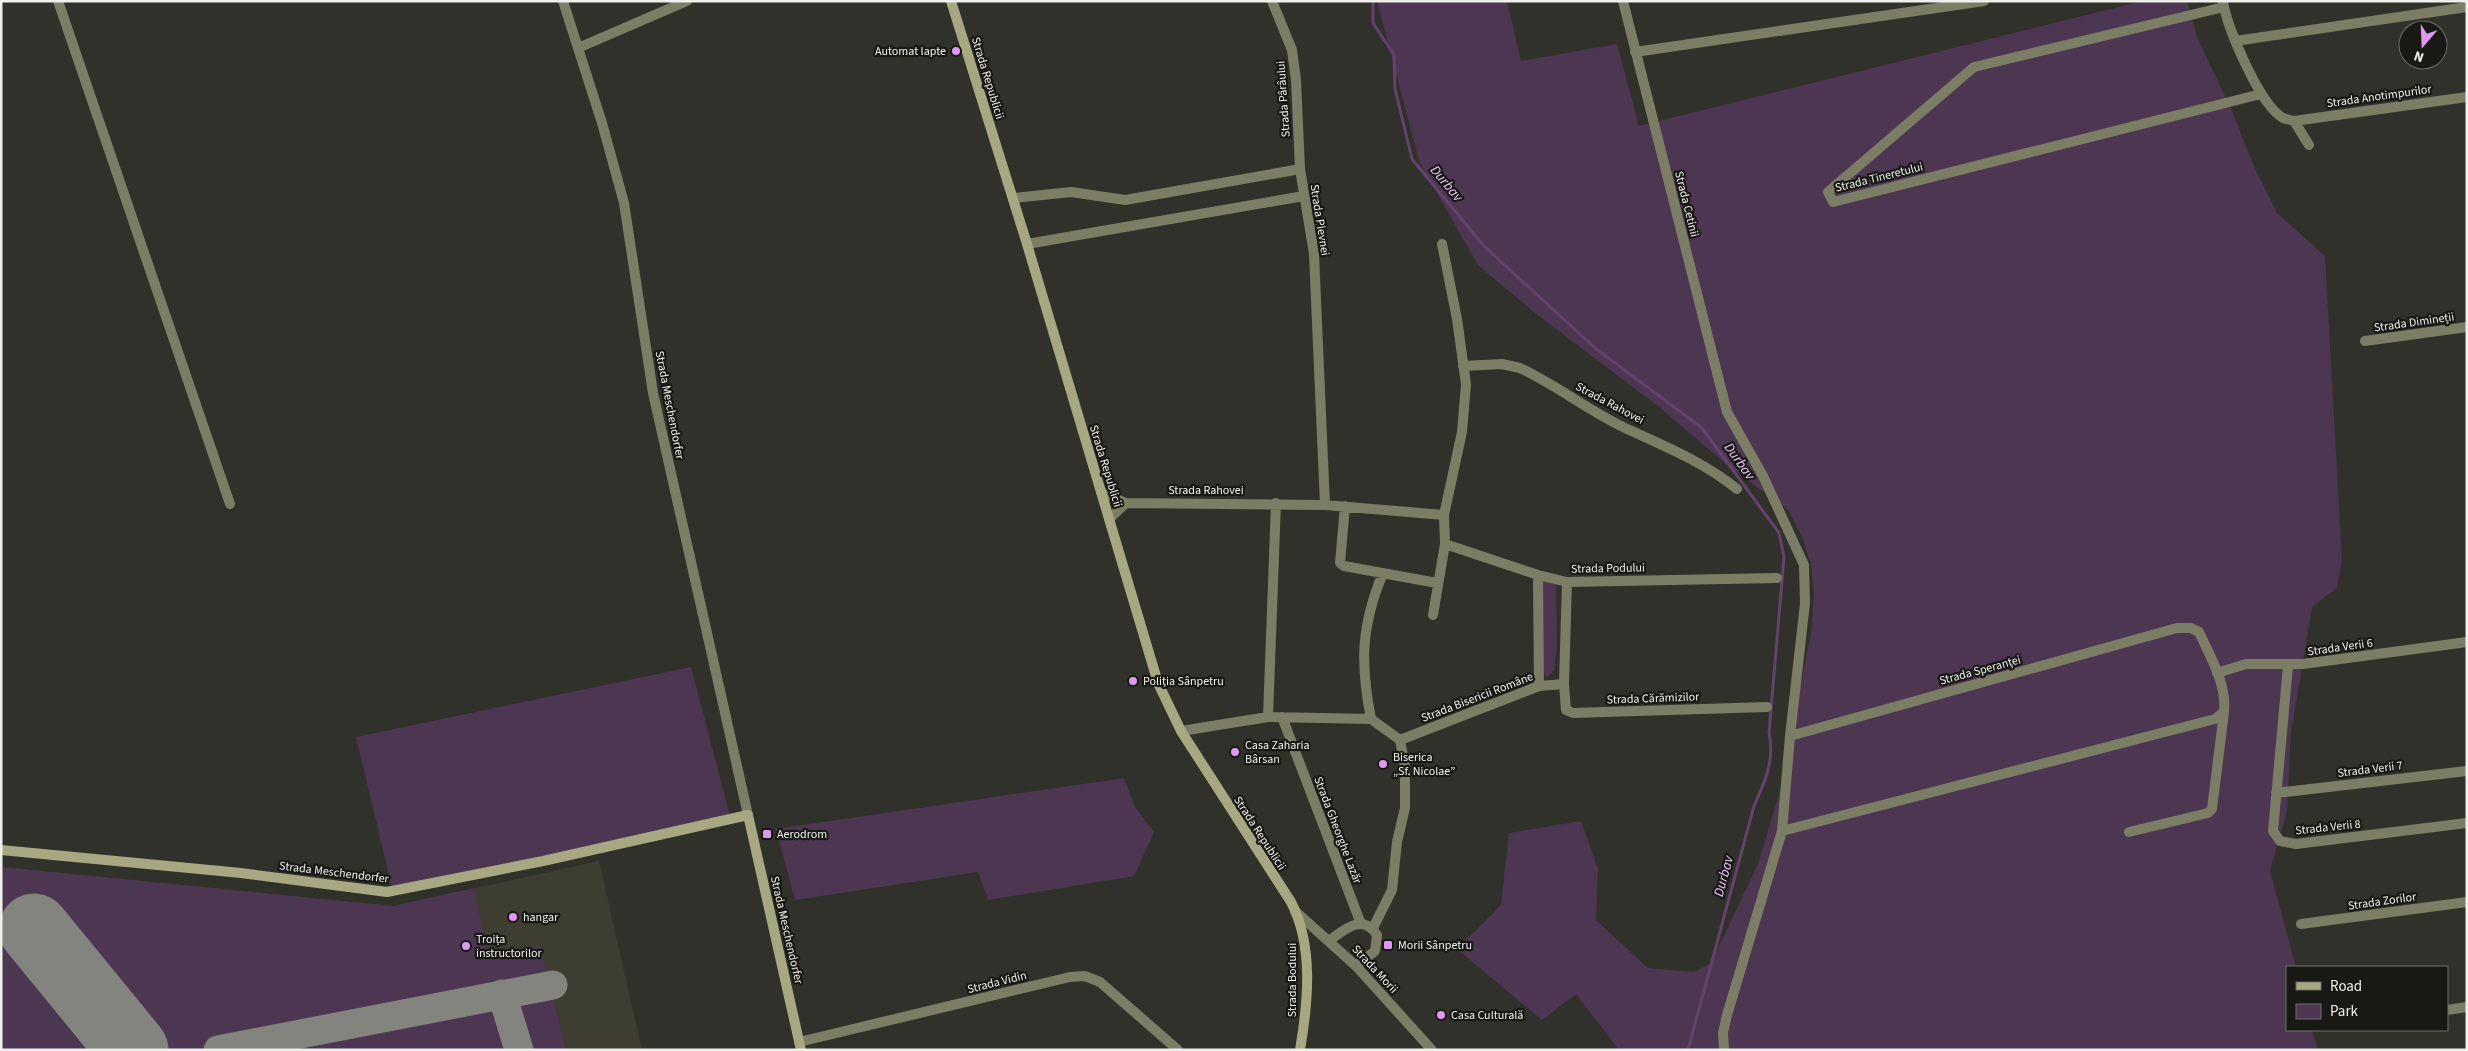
<svg xmlns="http://www.w3.org/2000/svg" width="2468" height="1051" viewBox="0 0 2468 1051" font-family="'Source Sans 3',sans-serif">
	<rect width="100%" height="100%" fill="#30312a"/>
	<path fill="#3d3d31" d="M599 861 642 1050H1V867L393 906Z"/>
	<path fill="#4c3652" d="M1377 1H1507L1521 61 1617 44 1639 126 2143 1H2187L2198 39 2232 111 2255 169 2277 213 2325 256 2342 560 2337 588 2312 607 2291 732 2287 811 2270 871 2296 967H2287V1030H2312L2318 1050H1619L1576 994 1542 1020 1457 949 1501 905 1509 833 1581 821 1598 869 1596 920 1648 968 1694 972 1711 963 1758 864 1779 795 1811 633 1814 596 1811 564 1802 537 1788 510 1726 464 1659 407 1535 313 1478 265 1419 161Z
		M1542 580H1549L1556 585 1557 648 1554 670 1547 677 1542 669Z
		M691 667 730 816 392 888 356 737Z
		M1124 778 1135 807 1154 832 1134 876 988 900 978 872 795 900 776 829Z
		M1 867 393 906 474 888 488 956 540 946 566 1050H1Z"/>
	<g fill="none" stroke-linecap="round" stroke-linejoin="round">
		<path stroke="#64426d" stroke-width="3" d="M1373 1V23L1394 55 1395 89 1412 159 1484 246 1595 348 1702 428 1779 533 1784 557 1769 733C1775 760 1765 782 1754 806L1688 1050"/>
		<path stroke="#83847e" stroke-width="29" d="M502 994 519 1050
			M218 1050 553 985"/>
		<path stroke="#83847e" stroke-width="71" d="M34 929 133 1050"/>
		<path stroke="#7c7d65" stroke-width="10" d="M58 1 230 504
			M563 1 602 123 624 203 653 393 748 815
			M1272 1 1292 50 1296 80 1300 169 1314 254 1325 505
			M1623 1 1727 412 1763 476 1804 565 1805 603 1790 736 1782 831 1727 1015 1723 1033 1724 1050
			M2223 2C2228 29 2259 104 2283 118 2286 119 2291 120 2294 121L2309 145
			M2224 7 1974 67 1828 192 1833 202 2261 94
			M2235 41 2467 7
			M578 48 687 1
			M1635 52 1984 1
			M2294 121 2467 97
			M1013 198 1071 192 1125 200 1300 169
			M1027 244 1304 196
			M2365 341 2467 327
			M1463 366 1502 364 1520 368C1556 385 1588 410 1623 427 1664 446 1702 461 1737 489
			M1101 492 1126 503 1325 505 1444 515
			M1345 506 1340 563 1344 566 1437 583
			M1109 519 1126 503
			M1445 544 1538 575 1567 582 1777 578
			M1538 575 1539 686
			M1567 582 1564 684 1566 710 1573 713 1767 707
			M1433 615 1445 544 1444 515 1462 432 1466 384 1457 319 1442 244
			M2288 666 2273 831 2280 841 2296 844 2467 823
			M2217 673 2246 664H2303L2467 642
			M1268 717 1276 503
			M1282 717 1361 924
			M1371 719C1360 663 1361 626 1383 573
			M1181 731 1268 717 1371 719 1400 740 1405 767V808L1397 842 1392 890 1373 928
			M1400 740 1539 686 1564 684
			M2276 793 2467 771
			M1782 831 2215 719 2224 712C2227 684 2210 656 2199 632L2191 628H2177L1790 736
			M2129 832 2208 813 2212 809 2224 712
			M1295 911 1356 966 1432 1050
			M2301 924 2467 902
			M1330 940C1345 929 1363 913 1377 935L1375 951 1356 966
			M2447 1010 2467 1007
			M799 1042 1070 977 1085 976 1100 982 1178 1050"/>
		<path stroke="#a7a881" stroke-width="10" d="M951 1 1027 244 1158 683 1181 731 1291 902C1314 946 1308 1003 1300 1050
			M1 850 241 873 387 892 543 861 748 815 801 1050"/>
	</g>
	<g fill="#de98f2" stroke="#181815" stroke-width="2">
		<circle cx="956" cy="51" r="5"/>
		<circle cx="1133" cy="681" r="5"/>
		<circle cx="1235" cy="752" r="5"/>
		<circle cx="1383" cy="764" r="5"/>
		<rect x="762" y="829" width="10" height="10" rx="2.5"/>
		<circle cx="513" cy="917" r="5"/>
		<rect x="1383" y="940" width="10" height="10" rx="2.5"/>
		<circle cx="466" cy="946" r="5"/>
		<circle cx="1441" cy="1015" r="5"/>
	</g>
	<g text-anchor="middle" stroke-width="4.5" stroke-linejoin="round" paint-order="stroke">
		<g font-size="12" fill="#eff0eb" stroke="#181815" text-anchor="start">
			<text x="946" y="55" text-anchor="end">Automat lapte</text>
			<text x="1143" y="685">Poliția Sânpetru</text>
			<text x="1245" y="749">Casa Zaharia<tspan x="1245" dy="14">Bârsan</tspan></text>
			<text x="1393" y="761">Biserica<tspan x="1393" dy="14">„Sf. Nicolae”</tspan></text>
			<text x="777" y="838">Aerodrom</text>
			<text x="523" y="921">hangar</text>
			<text x="476" y="943">Troița<tspan x="476" dy="14">instructorilor</tspan></text>
			<text x="1398" y="949">Morii Sânpetru</text>
			<text x="1451" y="1019">Casa Culturală</text>
		</g>
		<g font-size="12" fill="#eff0eb" stroke="#181815">
			<text transform="translate(988 78) rotate(73)" y="4">Strada Republicii</text>
			<text transform="translate(2379 96) rotate(-8)" y="4">Strada Anotimpurilor</text>
			<text transform="translate(1283 99) rotate(-94)" y="4">Strada Pârâului</text>
			<text transform="translate(1879 177) rotate(-14)" y="4">Strada Tineretului</text>
			<text transform="translate(1687 204) rotate(76)" y="4">Strada Cetinii</text>
			<text transform="translate(1320 220) rotate(81)" y="4">Strada Plevnei</text>
			<text transform="translate(2414 322) rotate(-8)" y="4">Strada Dimineții</text>
			<text transform="translate(1610 403) rotate(28)" y="4">Strada Rahovei</text>
			<text transform="translate(670 405) rotate(79)" y="4">Strada Meschendorfer</text>
			<text transform="translate(1106 466) rotate(73)" y="4">Strada Republicii</text>
			<text x="1206" y="494">Strada Rahovei</text>
			<text transform="translate(1608 568) rotate(-1)" y="4">Strada Podului</text>
			<text transform="translate(2340 647) rotate(-8)" y="4">Strada Verii 6</text>
			<text transform="translate(1980 670) rotate(-15)" y="4">Strada Speranței</text>
			<text transform="translate(1477 697) rotate(-21)" y="4">Strada Bisericii Române</text>
			<text transform="translate(1653 698) rotate(-2)" y="4">Strada Cărămizilor</text>
			<text transform="translate(2370 769) rotate(-7)" y="4">Strada Verii 7</text>
			<text transform="translate(2328 827) rotate(-6)" y="4">Strada Verii 8</text>
			<text transform="translate(1338 830) rotate(69)" y="4">Strada Gheorghe Lazăr</text>
			<text transform="translate(1260 833) rotate(57)" y="4">Strada Republicii</text>
			<text transform="translate(334 872) rotate(7)" y="4">Strada Meschendorfer</text>
			<text transform="translate(2382 901) rotate(-8)" y="4">Strada Zorilor</text>
			<text transform="translate(787 930) rotate(77)" y="4">Strada Meschendorfer</text>
			<text transform="translate(1375 969) rotate(47)" y="4">Strada Morii</text>
			<text transform="translate(1292 980) rotate(-90)" y="4">Strada Bodului</text>
			<text transform="translate(997 982) rotate(-14)" y="4">Strada Vidin</text>
		</g>
		<g font-size="14" font-style="italic" fill="#f1c6fe" stroke="#181815">
			<text transform="translate(1447 183) rotate(50)" y="5">Durbav</text>
			<text transform="translate(1740 461) rotate(54)" y="5">Durbav</text>
			<text transform="translate(1723 876) rotate(-75)" y="5">Durbav</text>
		</g>
	</g>
	<rect width="2468" height="1051" fill="none" stroke="#eff0eb" stroke-width="5"/>
	<rect x="2286" y="966" width="162" height="65" fill="#181815" stroke="#6e6e6b"/>
	<rect x="2296" y="982" width="25" height="8" fill="#a7a881" stroke="#6e6e6b"/>
	<text x="2330" y="991" font-size="15" fill="#eff0eb">Road</text>
	<rect x="2296" y="1004" width="25" height="15" fill="#4c3652" stroke="#6e6e6b"/>
	<text x="2330" y="1016" font-size="15" fill="#eff0eb">Park</text>
	<g transform="translate(2423 45) rotate(199)"><circle r="24" fill="#181815" stroke="#6e6e6b"/>
	<path d="M0-4L9 19L0 12L-9 19Z" fill="#de98f2"/>
	<text y="-8" font-size="14" font-weight="bold" text-anchor="middle" fill="#eff0eb">N</text>
	</g>
</svg>
